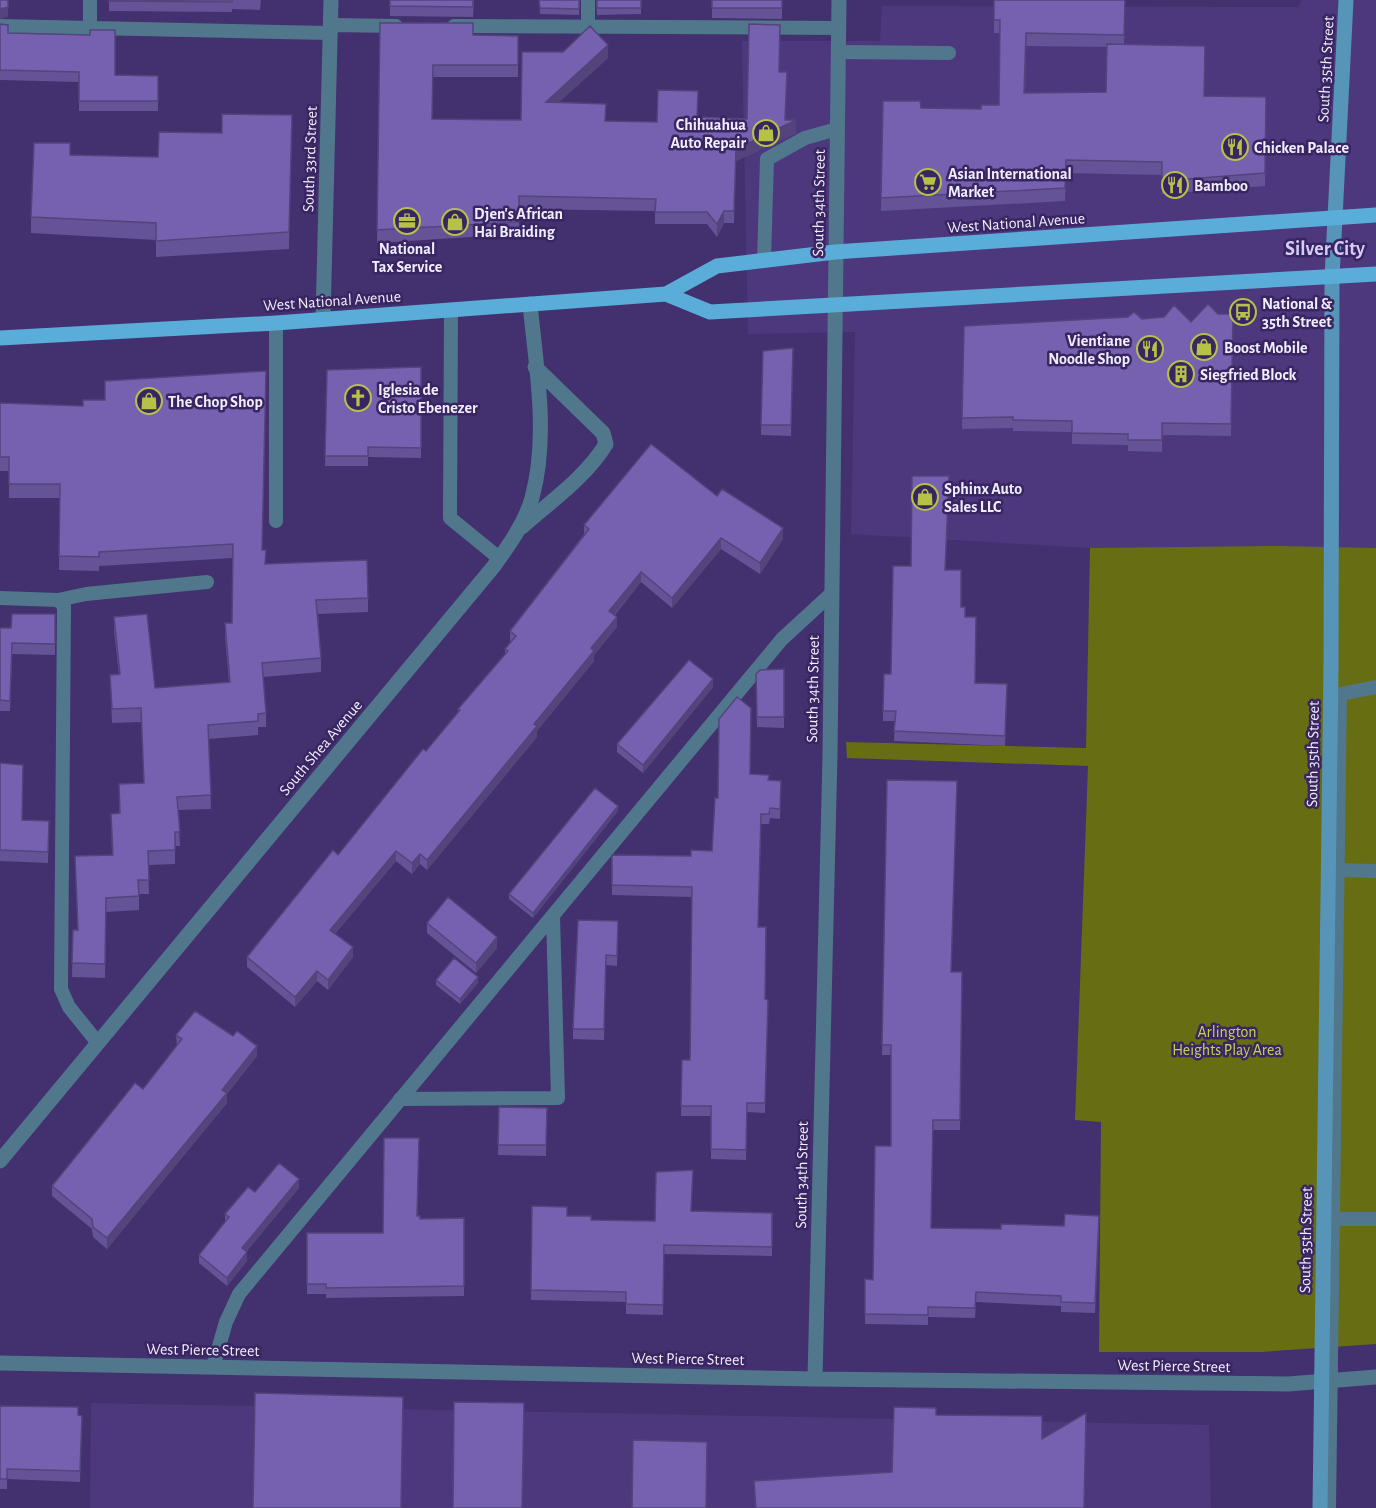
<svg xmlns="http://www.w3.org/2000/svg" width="1376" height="1508" viewBox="0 0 1376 1508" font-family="'Alegreya Sans',sans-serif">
	<rect width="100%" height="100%" fill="#43306e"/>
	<path fill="#4d387e" d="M1302 0H1376V548H1090L851 534 855 332 748 334 742 41H880L882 6 1298 7Z
		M91 1403 1209 1425 1211 1508H90Z"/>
	<path fill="#666d12" d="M1278 546 1376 548V1344L1261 1352H1099L1101 1122 1075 1120 1088 766 847 758 846 742 1086 748 1090 548Z"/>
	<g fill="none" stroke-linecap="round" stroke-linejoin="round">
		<path stroke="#51778d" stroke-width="14" d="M331 25 396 26
			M0 26 330 33
			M454 26 839 28
			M588 27V0
			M90 28V0
			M839 52 949 53
			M764 261 767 159 805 138 837 129
			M451 310 450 518 499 558
			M276 323V521
			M0 598 58 600 64 606 61 989 69 1007 98 1043
			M58 600 86 594 207 582
			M1338 870 1376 871
			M400 1099 558 1098 553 916
			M1333 1219H1376
			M213 1367 226 1322 239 1294 782 639 831 594
			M1329 1508 1340 694 1376 687"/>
		<path stroke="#51778d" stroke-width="15" d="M323 319 331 0
			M522 527C551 501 586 477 606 444L603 433 535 367
			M0 1161 494 566C509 545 525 523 532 498 549 435 536 367 530 304
			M0 1363 815 1379 1288 1384 1376 1377
			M815 1379 830 755 839 0"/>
		<path stroke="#5795b8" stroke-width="15" d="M1331 668 1332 277 1346 0"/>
		<path stroke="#5badd9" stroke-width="15" d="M666 294 710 312 1376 274
			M0 338 276 323 666 294 717 266 835 252 1376 215"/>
		<path stroke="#5795b8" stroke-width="15" d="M1320 1508 1331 668"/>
	</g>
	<path fill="#655397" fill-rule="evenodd" d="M109 0H261L260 10 232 9V12L109 11Z
		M390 0H474L473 17 390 16Z
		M539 0H580L579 15 540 14Z
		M596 0H641V14L597 15Z
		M712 0H782V19L712 18Z
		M994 0H1125L1124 44 1204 96 1266 97 1265 186 1162 194V175L1066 173 1065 201 881 211 883 101 921 108 981 109 999 105 1000 33H994ZM1026 46 1107 47 1106 92 1025 93Z
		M380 23 473 35 518 36V77H433L432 119 521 120 608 58 559 102 606 121 657 122 697 117 747 119 780 72 786 120 796 133 736 161 734 223H724L717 237 707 224H655V211L519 209V234L377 243Z
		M0 24 8 33 115 75 158 76V111H79V82L0 80Z
		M292 115 289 249 156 257V240L31 233V217L70 155 158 157 222 133Z
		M1218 314H1233L1231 436 1162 435V452L1128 451V445L1072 444V432L1013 431V428L962 429 964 326 1142 319 1191 322Z
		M793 348 791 436 761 435 763 351Z
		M421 367V458L368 457V466H325L327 370Z
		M0 403 262 550 266 564 368 598V612L318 614 321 658V672L263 677 266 713V727H258V735L209 739 211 809 178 810 180 846H175V864L148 865 149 894H139V910L106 912 105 978 72 977 73 930H78L75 856 112 855 111 814 119 813V784L144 783 141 722 112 723 110 675 119 674 114 631V617L155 688 229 682 225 637V623H232L233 558 99 566V571L59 570 60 498H9V471H0Z
		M949 487 945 570 965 617 975 683 1007 694 1005 746 894 741 895 721H883V711L911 566Z
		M717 496 783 539 760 574 721 549 672 608 641 582 615 615 617 627 594 655V661L537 731V737L427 870 420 864 412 874 396 861 335 934 353 957 328 990 317 981 295 1007 247 967V957L338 855 426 751 458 712V709L505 654V649L511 642 510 641V631L584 534V525Z
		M55 614V655L12 654 10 711H0V628H11Z
		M784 669V728L757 727 756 674Z
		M713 687 643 773 617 752V744Z
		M0 763 22 820 49 821 48 863 0 861Z
		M750 774 769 780 781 781 780 819 770 818 769 824H761L758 927 765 999 768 1000 765 1113 747 1112 746 1160 711 1159V1116H681L682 1060H690L692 897 612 895V855L691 856 712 851 718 798Z
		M887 780 951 972H962L960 1130H933L931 1228 1001 1229 1064 1226H1099L1095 1313 1061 1312V1306L976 1302 975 1318 928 1317V1325L865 1324V1279L873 1280 891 1146V1055H882Z
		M618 811 533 918 509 899V894Z
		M618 921 617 966 606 965 604 1040 573 1039V1029Z
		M427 923 497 948 476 973 427 933Z
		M436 980 478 983 460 1004 436 985Z
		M176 1035 257 1056 227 1094V1103L107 1249 93 1237 92 1229 52 1196V1186L143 1089 177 1046Z
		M499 1107 547 1108 546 1156 498 1155Z
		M299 1188 246 1252 247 1261 227 1286 199 1263V1255L225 1222V1214L255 1192Z
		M532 1206 567 1216 591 1220 655 1221 692 1211 772 1213V1256L664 1254 663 1315 626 1314V1302L531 1300Z
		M417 1216 420 1219 464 1218V1296L326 1298V1294H307V1233H383Z
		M0 1406 82 1416 80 1482 7 1479V1489H0Z
		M936 1415 1042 1439 1084 1508H755L754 1481 892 1472Z"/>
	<path fill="#53447b" d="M8 0V17L0 19V9Z
		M608 45V58L546 114V102Z
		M796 120V133L736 161 734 223 736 149Z
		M724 211V223L717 237V224Z
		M783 528V539L760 574V563Z
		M721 538V549L672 608V598Z
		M641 572V582L609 621V611Z
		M617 617V627L594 655V661L537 731V737L427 870V860L534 724 591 648Z
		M713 679V687L643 773V765Z
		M618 806V811L533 918V913Z
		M396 851V861L330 940V930Z
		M420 854V864L412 874V863Z
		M497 937V948L476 973V963Z
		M353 947V957L328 990V980Z
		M317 971V981L295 1007V997Z
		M478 977V983L460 1004V999Z
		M257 1046V1056L227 1094V1103L107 1249V1238Z
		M299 1179V1188L242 1257V1248Z
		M247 1252V1261L227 1286V1278Z"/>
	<path fill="#7661b0" stroke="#53447b" stroke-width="1.5" d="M0 0H8V7L0 9Z
		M109 0H232V2L109 1Z
		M390 0H473V7L390 6Z
		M539 0H579V9L540 8Z
		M597 0H641V8H597Z
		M712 0H782V8H712Z
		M994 0H1125L1124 35 1026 33 1024 93 1106 92 1107 44 1205 46 1204 96 1266 97 1265 173 1162 181V162L1066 160 1065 188 881 198 883 101H920L921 108 981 109V105H999L1000 20H994Z
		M380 23H473V35L518 36V65H433L432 119 521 120 522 52H563L590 26 608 45 546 102 606 104 605 121 657 122 658 90 698 91 697 117 747 119 749 24 780 25 779 72H787L785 120H796L736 149 734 211H724L717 224 707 212H655L656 199 519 196V222L377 230Z
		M0 24 8 25V33L90 35V30H115V75L158 76V101H79V72L0 70Z
		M222 114 292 115 289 232 156 241V223L31 217 34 143H70V155L158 157 159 132 222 133Z
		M1208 304 1218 314H1233L1231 424 1162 423V440H1128V434L1072 433V421L1013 420V417L962 418 964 326 1128 317 1134 312 1142 319 1164 317 1174 305 1191 322Z
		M793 348 791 425H761L763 351Z
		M421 367V448L368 447V456H325L327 370Z
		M266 371 262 550H266L265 564 367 560 368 598 316 600 321 658 262 663 266 713 258 714V721L208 725 211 795 177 797 180 832H175V850L148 851 149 880H138L139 896 106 898 105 964 72 963 73 930H78L75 856 113 855 111 814 120 813 119 784 144 783 141 708 112 709 110 675 120 674 114 617 147 614 155 688 230 682 225 623H232L233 544 99 552V557L59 556 60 484H9V457H0V403L83 406V400H105V381Z
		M651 444 717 496 722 489 783 528 760 563 721 538 672 598 641 572 609 611 617 617 591 648 594 651 534 724 537 726 427 860 420 854 412 863 396 851 330 930 353 947 328 980 317 971 295 997 247 957 333 850 338 855 423 749 426 751 460 710 458 709 508 651 505 649 516 636 510 631 589 529 584 525Z
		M912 476H949L945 570H961V607H965V617H976L975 683 1007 684 1005 736 894 731 896 711H883L884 674H891L893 566H911Z
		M12 614H55V644L12 643 10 701 0 700V628H11Z
		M689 660 713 679 643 765 617 744Z
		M784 669V717H757L756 674 760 670Z
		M737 697 751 708 750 774 769 775 768 780 781 781 780 809 770 808 769 814H761L758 927H766L765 999 768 1000 765 1103H747L746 1150 711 1149V1106H681L682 1060H690L692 887 612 885V855L691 856V850L712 851 715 798H718L719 719Z
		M0 763 23 765 22 820 49 821 48 852 0 850Z
		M887 780 957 781 951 972H962L960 1120H933L931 1228 1001 1229V1224L1064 1226 1065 1214 1099 1216 1095 1303 1061 1302V1296L976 1292 975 1308 928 1307V1315L865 1314V1279L873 1280 875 1146H891V1045H882Z
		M595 788 618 806 533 913 509 894Z
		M448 897 497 937 476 963 427 923Z
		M578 920 618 921 617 956 606 955 604 1029H573Z
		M454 958 478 977 460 999 436 980Z
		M195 1011 233 1036 237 1031 257 1046 222 1090 227 1093 107 1238 93 1227 92 1219 52 1186 135 1083 143 1089 182 1039 176 1035Z
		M499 1107 547 1108 546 1145H498Z
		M384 1138H419L417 1216H420V1219L464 1218V1286L326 1288V1284H307V1233H383Z
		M279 1163 299 1179 242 1248 247 1252 227 1278 199 1255 229 1217 225 1214 248 1187 255 1192Z
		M693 1170 691 1211 772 1213V1247L664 1245 663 1305 626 1304V1292L531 1290 532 1206 567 1207V1216H591V1220L655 1221 656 1172Z
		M255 1393 403 1397 401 1508H253Z
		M454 1402 524 1403 522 1508H453Z
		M0 1406 78 1407V1415L82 1416 80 1471 7 1469V1479H0Z
		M894 1407 936 1408V1415L1042 1416V1439L1086 1413 1084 1508H756L754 1481 892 1472Z
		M633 1440 707 1442 706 1508H632Z"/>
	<defs>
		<symbol id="shop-ring" viewBox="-11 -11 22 22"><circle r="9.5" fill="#382562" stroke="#b6c148" stroke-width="1.5"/><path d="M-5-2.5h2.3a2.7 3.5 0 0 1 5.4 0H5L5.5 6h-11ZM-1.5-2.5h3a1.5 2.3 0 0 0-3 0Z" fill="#b6c148"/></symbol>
		<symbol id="restaurant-ring" viewBox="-11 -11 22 22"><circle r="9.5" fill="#382562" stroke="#b6c148" stroke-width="1.5"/><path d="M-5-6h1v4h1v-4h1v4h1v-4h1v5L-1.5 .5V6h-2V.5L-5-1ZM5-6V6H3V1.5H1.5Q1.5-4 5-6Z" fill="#b6c148"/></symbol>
		<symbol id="supermarket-ring" viewBox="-11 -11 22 22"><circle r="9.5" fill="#382562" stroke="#b6c148" stroke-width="1.5"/><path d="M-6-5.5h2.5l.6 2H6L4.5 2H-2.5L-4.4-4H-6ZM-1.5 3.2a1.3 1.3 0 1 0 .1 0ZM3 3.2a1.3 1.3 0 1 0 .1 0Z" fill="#b6c148"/></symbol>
		<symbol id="office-ring" viewBox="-11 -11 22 22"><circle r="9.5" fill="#382562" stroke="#b6c148" stroke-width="1.5"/><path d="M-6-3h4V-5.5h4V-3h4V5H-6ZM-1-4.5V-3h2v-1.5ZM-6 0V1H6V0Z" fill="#b6c148"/></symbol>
		<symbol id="bus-ring" viewBox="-11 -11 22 22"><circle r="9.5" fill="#382562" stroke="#b6c148" stroke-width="1.5"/><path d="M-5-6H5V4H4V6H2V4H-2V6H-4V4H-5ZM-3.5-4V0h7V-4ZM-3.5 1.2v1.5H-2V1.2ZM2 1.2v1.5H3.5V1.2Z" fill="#b6c148"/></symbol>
		<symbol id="building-ring" viewBox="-11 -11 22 22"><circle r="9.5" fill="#382562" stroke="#b6c148" stroke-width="1.5"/><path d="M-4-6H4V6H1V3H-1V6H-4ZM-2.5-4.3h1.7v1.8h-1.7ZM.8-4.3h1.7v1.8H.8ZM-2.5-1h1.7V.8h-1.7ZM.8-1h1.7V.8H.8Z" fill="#b6c148"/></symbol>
		<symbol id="church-ring" viewBox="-11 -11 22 22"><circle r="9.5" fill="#382562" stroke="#b6c148" stroke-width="1.5"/><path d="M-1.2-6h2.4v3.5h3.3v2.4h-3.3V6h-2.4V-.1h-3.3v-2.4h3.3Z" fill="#b6c148"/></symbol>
	</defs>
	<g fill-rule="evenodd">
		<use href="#shop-ring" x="751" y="118" width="30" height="30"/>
		<use href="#restaurant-ring" x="1220" y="132" width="30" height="30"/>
		<use href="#supermarket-ring" x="913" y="167" width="30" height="30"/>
		<use href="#restaurant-ring" x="1160" y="170" width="30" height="30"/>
		<use href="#office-ring" x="392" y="206" width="30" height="30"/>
		<use href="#shop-ring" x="440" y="207" width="30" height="30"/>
		<use href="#bus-ring" x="1228" y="297" width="30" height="30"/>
		<use href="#shop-ring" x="1189" y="332" width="30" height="30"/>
		<use href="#restaurant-ring" x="1135" y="334" width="30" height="30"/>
		<use href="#building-ring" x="1166" y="359" width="30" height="30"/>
		<use href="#church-ring" x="343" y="383" width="30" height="30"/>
		<use href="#shop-ring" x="134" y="386" width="30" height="30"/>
		<use href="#shop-ring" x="910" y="482" width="30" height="30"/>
	</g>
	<g text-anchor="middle" stroke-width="5" stroke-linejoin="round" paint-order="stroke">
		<g font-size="16" fill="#f0edfd" stroke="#382562">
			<text transform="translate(1325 69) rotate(-87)" y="6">South 35th Street</text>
			<text transform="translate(309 159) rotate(-88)" y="6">South 33rd Street</text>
			<text transform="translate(818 203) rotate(-89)" y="6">South 34th Street</text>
			<text transform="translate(1016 222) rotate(-4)" y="6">West National Avenue</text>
			<text transform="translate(332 300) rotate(-4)" y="6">West National Avenue</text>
			<text transform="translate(812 689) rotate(-89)" y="6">South 34th Street</text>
			<text transform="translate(320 747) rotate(-50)" y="6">South Shea Avenue</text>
			<text transform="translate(1312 754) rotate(-89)" y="6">South 35th Street</text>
			<text transform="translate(801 1175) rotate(-89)" y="6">South 34th Street</text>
			<text transform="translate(1305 1240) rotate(-89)" y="6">South 35th Street</text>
			<text transform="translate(203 1349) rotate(1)" y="6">West Pierce Street</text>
			<text transform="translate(688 1358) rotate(1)" y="6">West Pierce Street</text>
			<text transform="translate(1174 1365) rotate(1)" y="6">West Pierce Street</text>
		</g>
		<g font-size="16" font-weight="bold" fill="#f0edfd" stroke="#382562" text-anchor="start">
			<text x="746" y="130" text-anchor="end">Chihuahua<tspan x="746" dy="18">Auto Repair</tspan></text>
			<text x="1254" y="153">Chicken Palace</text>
			<text x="948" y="179">Asian International<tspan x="948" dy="18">Market</tspan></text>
			<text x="1194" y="191">Bamboo</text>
			<text x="474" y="219">Djen's African<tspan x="474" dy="18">Hai Braiding</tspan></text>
			<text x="407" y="254" text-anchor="middle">National<tspan x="407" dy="18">Tax Service</tspan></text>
			<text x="1262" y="309">National &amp;<tspan x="1262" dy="18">35th Street</tspan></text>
			<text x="1130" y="346" text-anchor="end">Vientiane<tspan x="1130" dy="18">Noodle Shop</tspan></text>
			<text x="1224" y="353">Boost Mobile</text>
			<text x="1200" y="380">Siegfried Block</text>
			<text x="378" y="395">Iglesia de<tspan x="378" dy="18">Cristo Ebenezer</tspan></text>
			<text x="168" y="407">The Chop Shop</text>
			<text x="944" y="494">Sphinx Auto<tspan x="944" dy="18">Sales LLC</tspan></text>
		</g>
		<g font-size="16" fill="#c8d454" stroke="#382562">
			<text x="1227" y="1037">Arlington<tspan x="1227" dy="18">Heights Play Area</tspan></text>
		</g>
		<g font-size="20" font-weight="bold" fill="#d5ccf9" stroke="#382562">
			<text x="1325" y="255">Silver City</text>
		</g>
	</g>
</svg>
